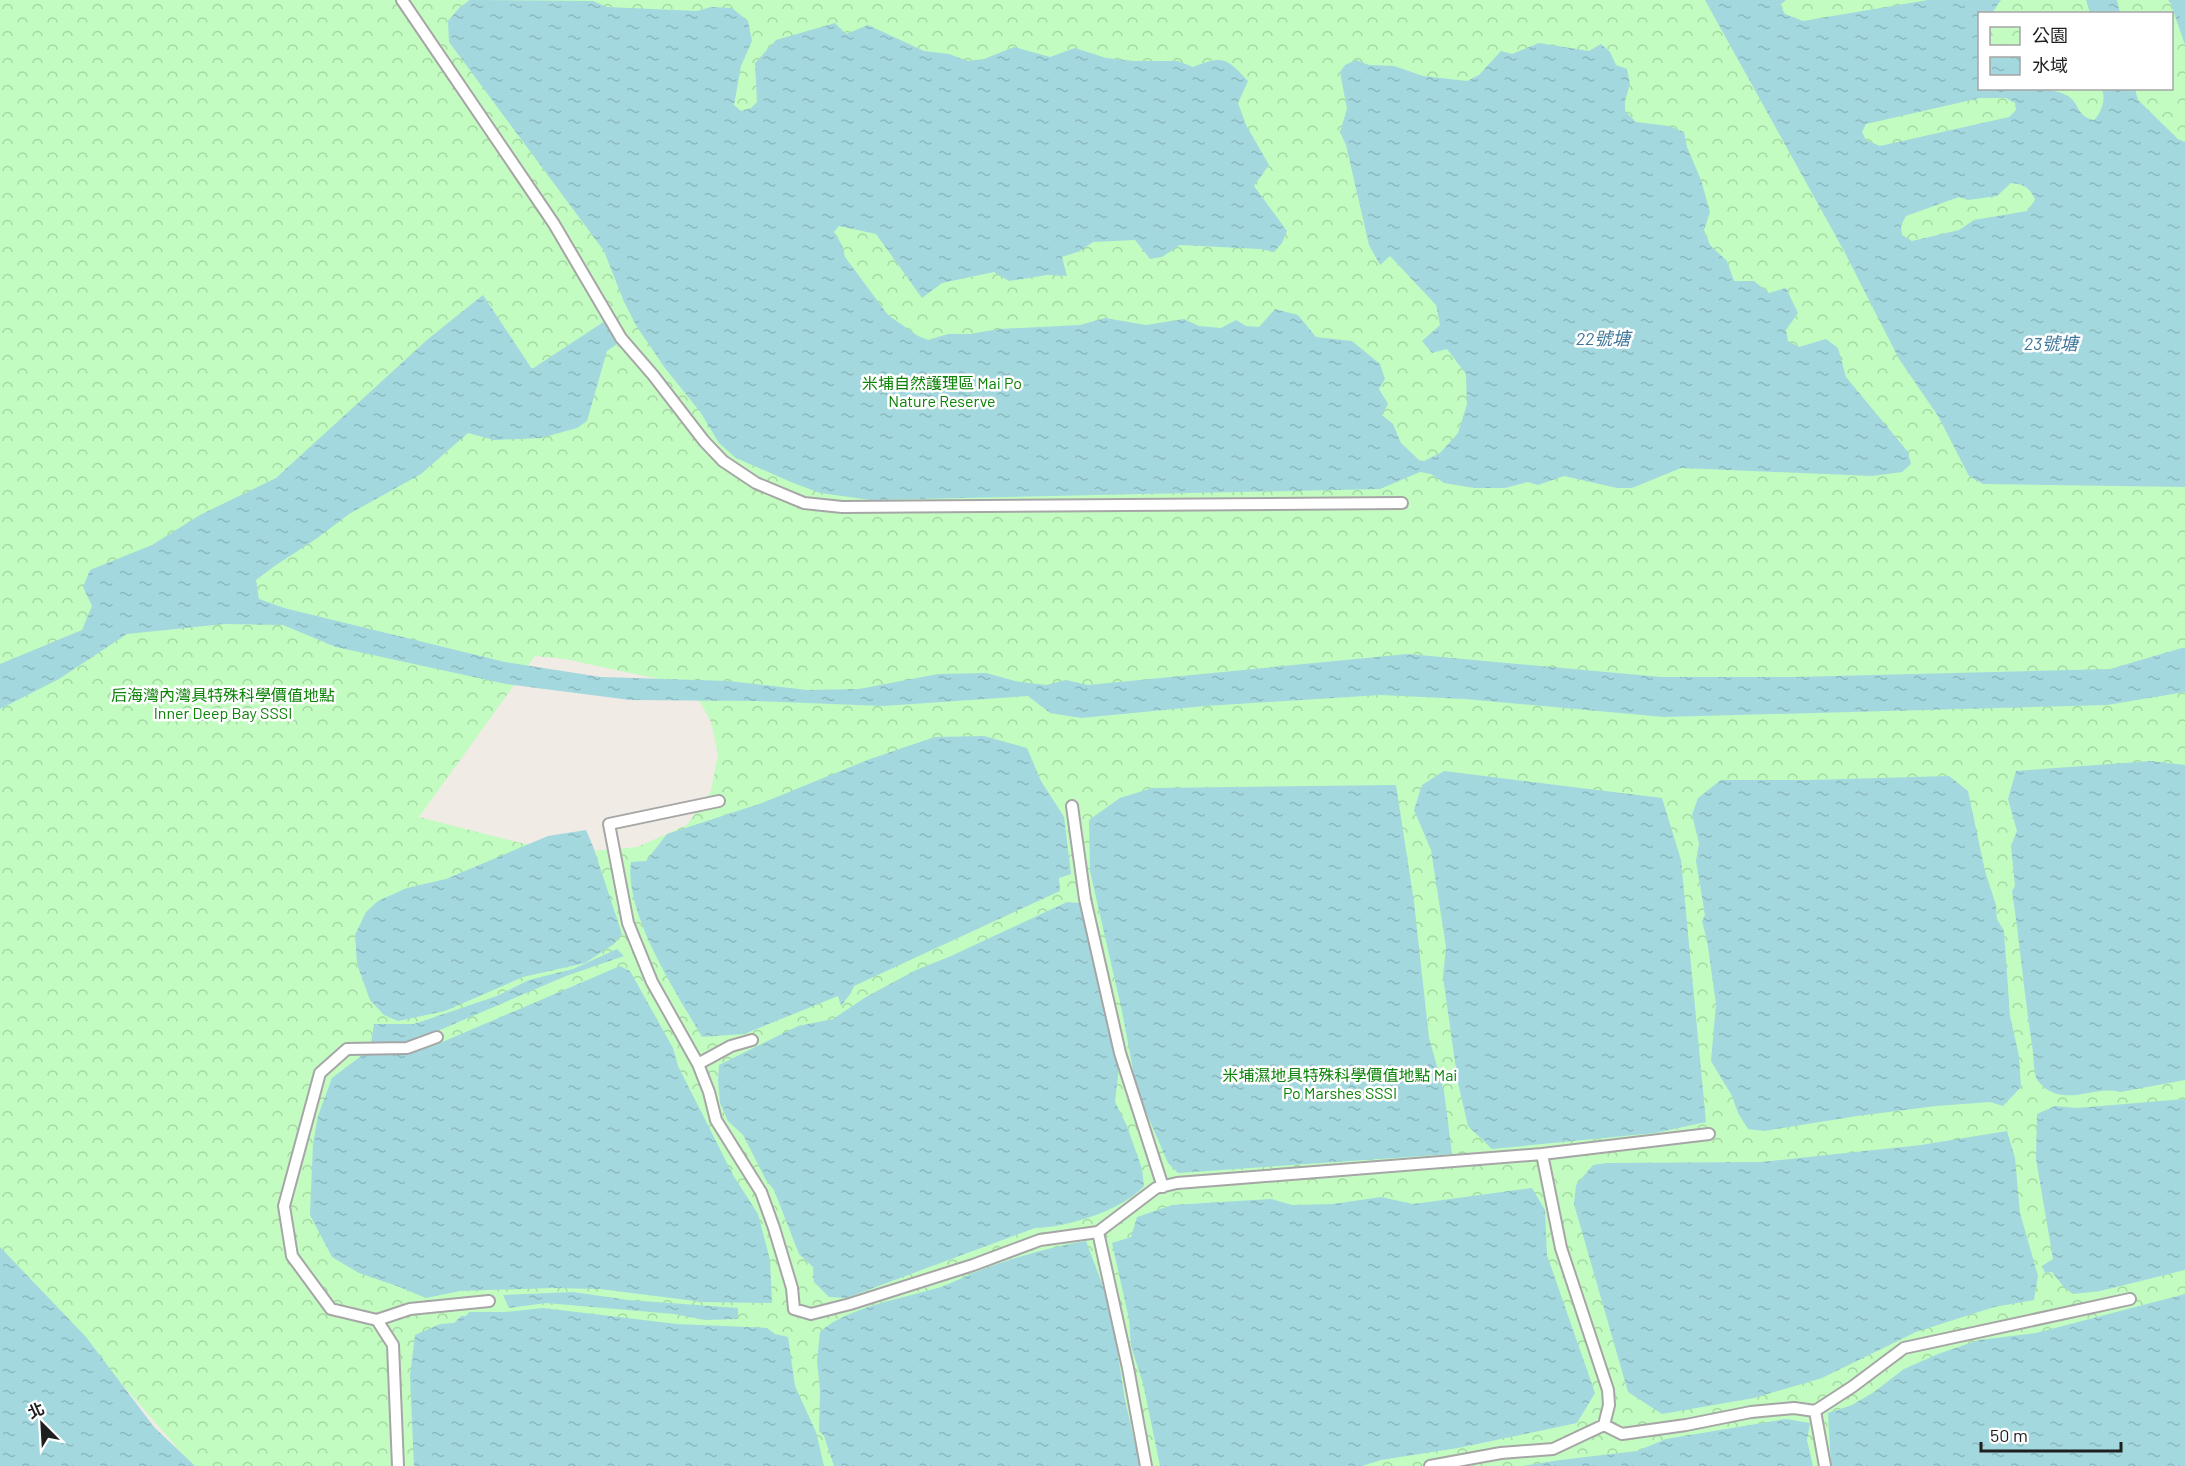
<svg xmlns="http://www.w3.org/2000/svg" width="2185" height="1466" viewBox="0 0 2185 1466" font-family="Barlow,'Noto Sans TC',sans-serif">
	<defs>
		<pattern id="park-crowns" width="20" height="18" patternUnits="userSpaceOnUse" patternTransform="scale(1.5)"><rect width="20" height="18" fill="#c2fcc0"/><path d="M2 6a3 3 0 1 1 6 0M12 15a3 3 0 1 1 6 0" fill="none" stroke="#a6d8a5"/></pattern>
		<pattern id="water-ripples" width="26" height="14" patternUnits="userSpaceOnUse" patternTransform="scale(1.5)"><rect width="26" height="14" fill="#a3d8df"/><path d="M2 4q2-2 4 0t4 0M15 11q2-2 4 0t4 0" fill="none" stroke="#8cb9bf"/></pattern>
	</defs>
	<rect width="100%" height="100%" fill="#f0ebe5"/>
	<path fill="url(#park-crowns)" fill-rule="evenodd" d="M0 0H2185V1466H193L82 1338 0 1252ZM1980 14H2172V88H1980ZM535 656 565 659 663 680 698 698 711 722 718 754 711 791 687 825 637 847 580 852 521 843 419 817Z"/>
	<path fill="url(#water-ripples)" fill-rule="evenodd" d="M470 0 593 1 607 7 697 11 711 7 732 8 748 21 752 41 741 66 734 105 741 111 751 108 757 102 755 63 776 40 835 23 846 34 868 25 924 51 949 54 968 61 984 59 1014 47 1050 57 1075 48 1106 58 1134 61H1178L1193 67C1224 55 1226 58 1248 81L1238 103 1246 125 1269 165 1254 186 1287 231 1282 243 1274 252 1260 249 1180 245 1162 257 1150 259 1135 240 1093 242 1080 251 1062 257 1067 276 1047 275 1009 281 994 272 942 283 922 298 876 234 839 226 834 232 842 245 845 257 888 315 918 336 928 340 948 334H970L999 329 1080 325 1105 318 1146 325 1184 319 1199 326 1221 328 1236 320 1246 326 1259 327 1275 309 1298 315 1316 337 1352 341 1380 364 1385 379 1379 389 1388 404 1382 415 1393 424 1401 443 1419 460 1424 461 1440 453 1458 433 1467 404 1466 374 1447 349 1432 353 1422 341 1440 325 1436 305 1390 256 1380 265 1369 245 1346 145 1340 132 1347 109 1340 72 1345 65 1356 60 1369 65 1394 66 1423 76 1467 81 1479 75 1501 51 1512 54 1539 43 1589 51 1601 44 1610 52 1616 65 1627 69 1630 84 1625 101V111L1636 122 1669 126 1684 132 1687 147 1701 180 1710 212 1704 230 1710 245 1727 261 1734 281H1754L1769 293 1786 288 1798 313 1786 330 1788 341 1799 347 1826 339 1838 348 1846 377 1908 452 1911 464 1902 472 1872 476 1681 468 1632 488H1617L1564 476 1538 485 1528 482 1505 488H1474L1444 483 1431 474 1420 472 1380 489 871 500 820 493 791 482 736 458 719 443 701 413 665 368 637 327 624 302 604 251 449 42 448 21 460 7Z
		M1705 0H1786L1780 5 1785 14 1803 21 1928 0H2001L1992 13 1980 14V88C2000 88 2052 85 2068 96 2080 104 2076 116 2094 120 2102 112 2106 99 2102 89H2135L2138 100 2178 139 2185 142V487L1983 484 1969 476 1938 416 1899 359 1844 251ZM1980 98H2006L2015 103 2016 110 2009 117 1880 146 1866 140 1862 132 1866 124ZM2011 183C2023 184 2031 188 2035 200L2027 211 1974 220 1959 230 1912 241 1902 235 1901 225 1906 216 1959 197 1968 200 1997 196Z
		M2086 0H2117L2120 13H2090Z
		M2168 0H2185V45L2171 4Z
		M483 295 532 369 605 321 620 342 607 351 587 421 577 428 541 438 494 440 468 433 421 474 349 514 316 539 276 565 256 580 259 599 284 608 505 662 601 677 728 681 807 690 859 689 938 674 986 673 1015 681 1046 685 1066 680 1088 685 1408 654 1661 677H1794L2110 669 2182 648H2185V692L2107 705 1664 717 1465 699 1380 695 1205 706 1081 718 1050 713 1028 696 883 706 755 701 630 700 506 684 336 647 283 625 224 624 127 634 59 679 0 709V664L82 630 92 606 83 587 90 570 152 545 200 515 276 478 428 339Z
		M984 736 1027 748 1041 781 1064 817 1071 874 1059 878 1060 891 854 986 851 993 841 1006 838 996 744 1034 702 1037C676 992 624 914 631 862L646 861 667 834 762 803 870 759 935 737Z
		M2151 761 2185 765V1080L2120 1092C2097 1085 2071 1104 2048 1090 2044 1088 2037 1081 2036 1077 2033 1067 2034 1055 2032 1045 2024 994 2020 942 2012 891L2015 886 2011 846 2017 831 2008 799 2016 771Z
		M1444 771 1662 798 1681 860 1706 1122 1655 1133 1492 1149 1468 1126 1458 1083 1443 977 1446 947 1431 850 1414 810 1422 785Z
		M1949 776 1968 791 1985 871 1996 905 1997 919 2004 931 2010 1016 2019 1056 2021 1087 2003 1106 1990 1102 1936 1106 1857 1116 1764 1131 1748 1129 1738 1113 1732 1096 1711 1061 1716 1004 1707 940 1702 921 1705 915 1696 861 1699 843 1692 815 1698 798 1721 780H1809Z
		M1396 785 1414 902 1429 1038 1444 1091 1452 1154 1178 1173 1168 1163 1137 1091 1122 1011 1090 871 1089 820 1120 798 1152 788Z
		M586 830 594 849 622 934 614 944 585 963 523 977 445 1011 398 1021 384 1015 370 1000 357 964 355 935 366 912 378 901 407 888 446 879 548 836Z
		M1067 902 1079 903 1089 912 1120 1058 1115 1102 1127 1126 1142 1169 1144 1186C1121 1211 1068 1227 1035 1228L846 1298 829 1297 814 1282 813 1267 799 1254 774 1190 766 1180 743 1135 728 1121 720 1103 718 1080 719 1065 798 1026 833 1019 866 997 916 970 951 956Z
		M617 949 624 956 566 976 440 1030 400 1045 371 1043 374 1024H414L497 996 529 980 573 969Z
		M620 966 630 971 673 1048 678 1066 733 1175 758 1214 770 1260 772 1303 703 1302 600 1289 550 1288 460 1291 426 1298 397 1286 359 1273 332 1257 310 1215 313 1144 318 1116 332 1078 365 1053 391 1055 433 1046Z
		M2185 1099V1270L2100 1291 2073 1294 2063 1286 2052 1272 2045 1273 2042 1266 2053 1259 2036 1159 2037 1114 2055 1106 2077 1108Z
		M2007 1131 2015 1158 2020 1213 2038 1276 2034 1300 1994 1307 1916 1332 1822 1378 1754 1398 1662 1414 1628 1392 1574 1204 1576 1185 1593 1165 1607 1163 1761 1162 1921 1145Z
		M1532 1188 1545 1210 1547 1255 1595 1393 1577 1423 1458 1448 1381 1460 1362 1466H1160L1143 1383 1131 1346 1129 1319 1112 1243 1131 1237 1137 1217 1172 1205 1271 1199 1292 1205 1333 1204 1381 1197 1413 1204Z
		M1086 1241 1110 1305 1125 1400 1140 1466H834L824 1436 819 1431 820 1390 817 1361 820 1332C847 1307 905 1298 941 1287 955 1282 969 1274 983 1269 1016 1257 1051 1247 1086 1241Z
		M0 1247 86 1337 154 1427 195 1466H0Z
		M573 1292 628 1300 738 1308V1319L705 1320 674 1314 546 1303 509 1308 503 1295Z
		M2185 1294V1466H1831L1828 1413 1852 1405 1874 1392 1904 1369 1938 1354 1979 1340 2036 1333Z
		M543 1308 677 1324 767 1328 775 1334 788 1337 795 1386 816 1432 824 1466H414L410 1376 415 1335 440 1324 454 1323 461 1316H466L469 1312H505Z
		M1786 1419 1810 1423 1807 1440 1813 1466H1523L1560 1460 1637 1451 1666 1439Z"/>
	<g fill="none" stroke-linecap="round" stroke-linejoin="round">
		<defs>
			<path id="lane" d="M402 0 554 224 621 338 653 375 704 441 723 461 756 483 804 503 842 507 1402 503
				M719 801 609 824 628 923 652 982 698 1064 709 1092 716 1120 761 1192 774 1228 792 1288 794 1309 811 1314 850 1304 973 1265 1040 1240 1098 1232 1156 1188 1177 1183 1542 1154 1709 1134
				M1072 806 1085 899 1120 1053 1163 1187
				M698 1064 731 1046 752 1040
				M1098 1232 1128 1368 1146 1466
				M377 1320 331 1309 292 1256 284 1206 320 1073 347 1049 407 1048 437 1037
				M1815 1411 1852 1387 1904 1348 2130 1299
				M1604 1425 1622 1434 1686 1425 1751 1412 1794 1408 1815 1411 1825 1466
				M398 1466 393 1345 377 1320 410 1309 489 1301
				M1430 1466 1501 1453 1553 1449 1604 1425 1609 1405 1608 1390 1561 1248 1542 1154"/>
		</defs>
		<use href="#lane" stroke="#a6a6a6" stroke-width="14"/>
		<use href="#lane" stroke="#fff" stroke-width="10"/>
	</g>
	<g text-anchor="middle" stroke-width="5" stroke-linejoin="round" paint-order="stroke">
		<g font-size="16" fill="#0b8307" stroke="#fff">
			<text x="942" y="389">米埔自然護理區 Mai Po<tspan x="942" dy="18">Nature Reserve</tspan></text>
			<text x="223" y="701">后海灣內灣具特殊科學價值地點<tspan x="223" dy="18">Inner Deep Bay SSSI</tspan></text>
			<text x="1340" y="1081">米埔濕地具特殊科學價值地點 Mai<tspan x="1340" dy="18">Po Marshes SSSI</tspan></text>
		</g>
		<g font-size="18" font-style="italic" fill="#3f779b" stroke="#fff">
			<text x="1603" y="345">22號塘</text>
			<text x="2051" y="350">23號塘</text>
		</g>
	</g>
	<rect x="1978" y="12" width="195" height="78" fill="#ffffff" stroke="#a5a5a5" stroke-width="1.5"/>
	<rect x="1990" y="27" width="30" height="18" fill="url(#park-crowns)" stroke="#a5a5a5" stroke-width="1.5"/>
	<text x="2032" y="42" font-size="18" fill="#1f1f1f">公園</text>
	<rect x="1990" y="57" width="30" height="18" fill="url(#water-ripples)" stroke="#a5a5a5" stroke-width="1.5"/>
	<text x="2032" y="72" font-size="18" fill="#1f1f1f">水域</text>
	<g transform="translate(42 1424) rotate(336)" stroke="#ffffff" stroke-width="4.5" paint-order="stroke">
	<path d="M0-4.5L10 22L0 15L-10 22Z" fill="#1f1f1f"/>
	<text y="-9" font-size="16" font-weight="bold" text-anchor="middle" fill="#1f1f1f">北</text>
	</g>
	<path d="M1981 1442v9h140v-9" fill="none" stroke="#1f1f1f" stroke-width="3"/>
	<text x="1990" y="1442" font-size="18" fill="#1f1f1f" stroke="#ffffff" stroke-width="4.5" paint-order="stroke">50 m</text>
</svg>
